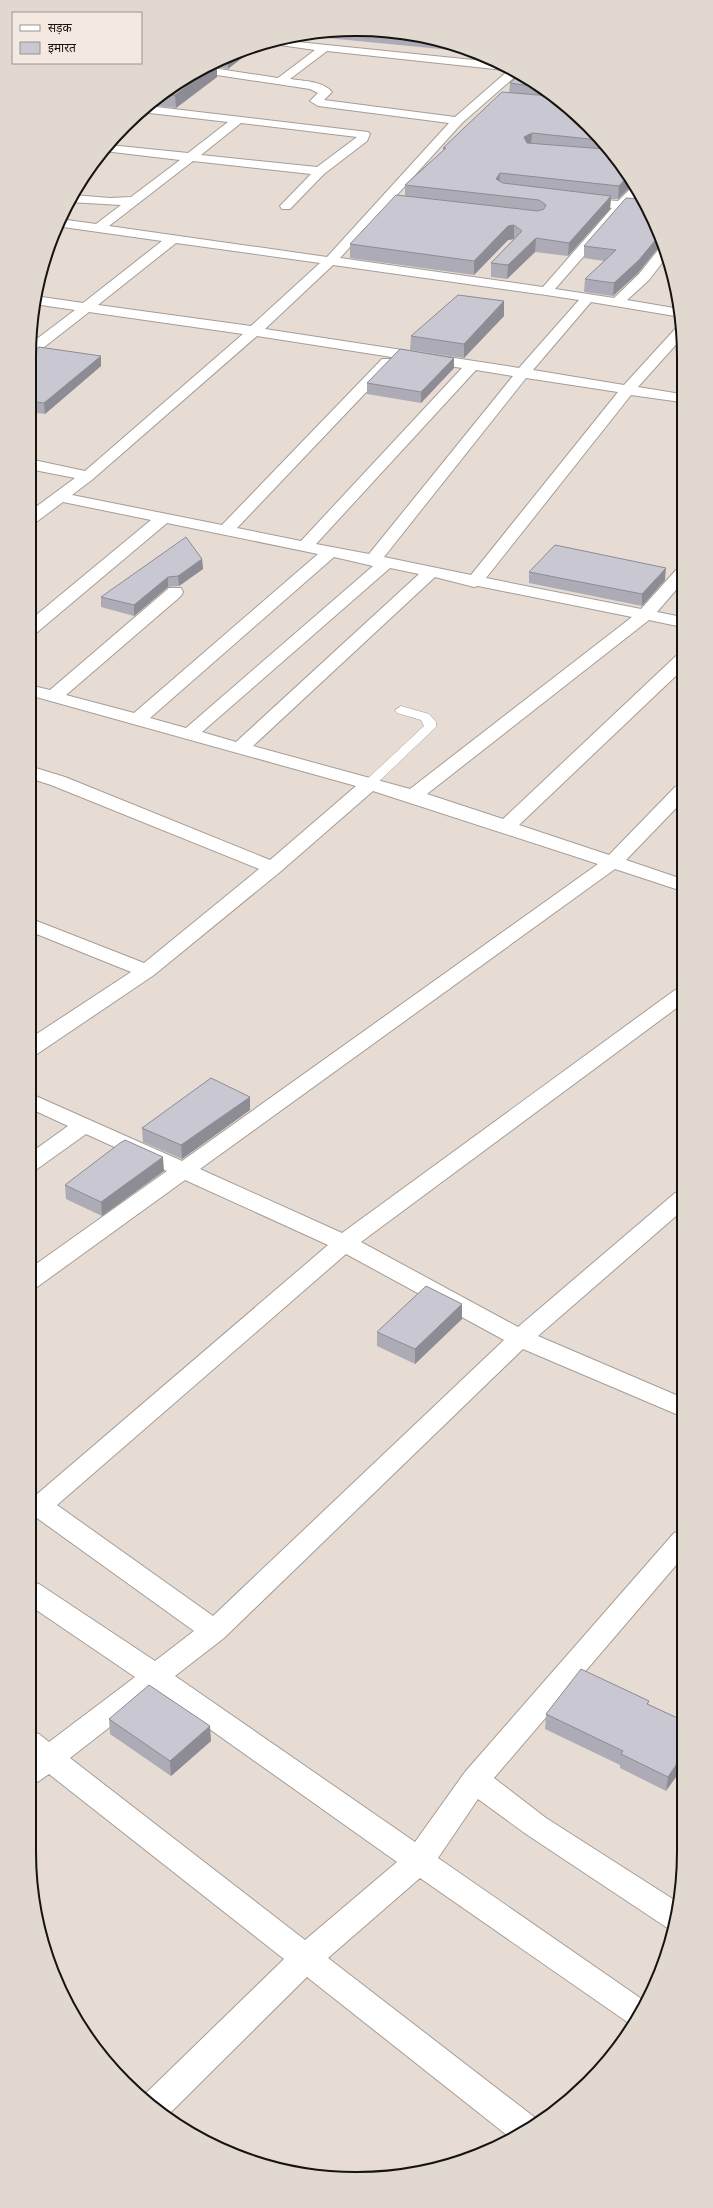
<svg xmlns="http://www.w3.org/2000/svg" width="713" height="2208" viewBox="0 0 713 2208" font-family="Bitter,'Noto Sans Devanagari',serif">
	<rect width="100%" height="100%" fill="#e6dcd4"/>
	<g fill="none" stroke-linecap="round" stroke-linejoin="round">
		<defs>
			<path id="lane" d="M401 706 429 714 436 722V727L372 788H364L362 785 364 782 424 726 421 720 397 713 395 710Z"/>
			<path id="street" d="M278 40 493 62 509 68 504 70 327 51 290 79C303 81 323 81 332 92L324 100 455 117 510 69 519 73 462 123 340 258 543 287 612 208 577 204 575 201 577 198 618 201 632 187 638 194 631 202 645 204 650 211 625 209 555 289 614 298 639 274 658 250 662 249 665 259 649 280 627 300 680 309 681 317 591 302 533 370 624 385 676 328 681 327V339L638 387 681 394V402L631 395 486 578 641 609 676 570 682 568V583L657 612 682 617V627L649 620 427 794 503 819 676 656 682 655V670L519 825 609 855 675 787 682 785V802L626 860 682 879V891L615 869 200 1169 342 1233 675 990 682 988V1004L361 1242 518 1327 675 1193 683 1191V1210L538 1336 683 1398V1417L523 1349 224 1638 175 1676 415 1842 465 1772 674 1533 683 1530V1557L494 1778 546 1818 679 1903 673 1930 666 1927 526 1834 478 1799 438 1858 646 2002 633 2026 420 1878 328 1958 538 2120 539 2122 512 2139 307 1977 166 2117 142 2097 284 1959 49 1774 39 1781 29 1785V1731L39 1734 49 1742 135 1677 29 1605V1581L39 1584 155 1661 194 1631 30 1513 29 1501 328 1245 185 1180 37 1287 29 1289V1269L167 1171 86 1134 37 1169 29 1171V1154L68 1126 29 1108V1093L182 1161 598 864 373 791 280 872 154 975 37 1054 29 1055V1039L131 972 29 931V918L144 963 259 869 51 785 29 778V766L65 777 270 860 356 786 29 695V685L50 690 169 588H181L183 592 181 596 66 695 134 713 318 554 167 523 35 634 29 635V621L151 520 63 502 35 523 29 525V512L75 478 29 469V459L85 471 243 334 89 312 34 355 29 356 30 344 75 310 34 304 35 296 83 303 162 241 56 226 60 219 96 224 121 205 69 202 73 195 110 198 131 197 180 160 104 151 109 145 188 153 228 122 141 112 148 106 368 132 370 134 367 141 324 174 290 209H282L280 206 311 174 193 161 109 226 327 257 449 123 318 106 310 101 318 93 310 89 197 72 206 67 278 78 315 50 266 43ZM241 123 357 137 317 167 201 155ZM176 243 320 263 251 326 98 305ZM333 265 546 295 579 300 519 368 265 329ZM257 336 462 368 301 541 237 528 392 365 394 362 392 359H382L222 525 72 495 93 479ZM476 370 513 376 369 554 316 544ZM526 378 618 392 471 575 384 557ZM334 557 373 566 186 728 150 718ZM390 568 419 574 236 742 202 732ZM435 577 474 587 478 586 632 617 410 789 253 746ZM346 1254 504 1340 213 1616 57 1505ZM156 1691 397 1862 305 1940 70 1758Z"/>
		</defs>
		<use href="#lane" stroke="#a69d96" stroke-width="1"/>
		<use href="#street" stroke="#a69d96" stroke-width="2"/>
		<use href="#lane" fill="#fff" fill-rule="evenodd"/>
		<use href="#street" fill="#fff" fill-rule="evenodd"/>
	</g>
	<path fill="#adabb5" d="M357 29 421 35 461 51 296 35Z
		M231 54 228 69 217 67V77L176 108 150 105 175 84Z
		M521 73 588 125 632 187 631 186 618 199H611L610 209 568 256 535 252 507 279 491 277V263L514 239 508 240 474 275 350 258V244L405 196V185L443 151V148L509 93 510 83Z
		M650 212 660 245 658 248 638 273 613 296 584 292 585 279 604 261 584 258V246Z
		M504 301V316L464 358 410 350 411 336Z
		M29 355 101 356V366L45 414 29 412Z
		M454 358V368L421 403 367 394V383Z
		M202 559 203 569 179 586 168 587 134 616 101 607V597Z
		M529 572 665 580 642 606 529 583Z
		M250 1110 182 1159 143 1142 142 1128Z
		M164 1171 102 1216 66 1199 65 1185Z
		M462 1304V1319L415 1364 377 1346V1332Z
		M649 1701 648 1704 684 1721 666 1791 620 1768V1765L545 1729 546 1714Z
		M109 1719 211 1741 171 1776 110 1734Z"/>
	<path fill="#8d8b93" d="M259 45 228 69V57L231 54Z
		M217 64V77L176 108 175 95Z
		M532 133 531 146 524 150V137Z
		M500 173 499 187 496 179Z
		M626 178 631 185V186L618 199 619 186Z
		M611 196 610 209 568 256 569 243Z
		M514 225V239L508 240 474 275V261L508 226Z
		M658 237 660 245 658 248 638 273 613 296 614 283Z
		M536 238 535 252 507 279 508 265Z
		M504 301V316L464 358V344Z
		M101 356V366L45 414 44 403Z
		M454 358V368L421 403V392Z
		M202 559 203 569 179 586 178 576Z
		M666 568 665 580 642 606V594Z
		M168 577V587L134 616V605Z
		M250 1097V1110L182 1159 181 1145Z
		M163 1157 164 1171 102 1216 101 1202Z
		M462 1304V1319L415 1364V1349Z
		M210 1726 211 1741 171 1776 170 1761Z
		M684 1753V1766L666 1791 668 1777Z"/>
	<path fill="#c9c7d2" stroke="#8d8b93" d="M213 64H217L175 95 163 94 175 84Z
		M521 73 538 87 510 83Z
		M502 92 550 96 588 125 599 140 532 133 524 137 527 143 605 149 626 178 619 186 500 173 496 179 503 183 611 196 569 243 536 238 508 265 491 263 522 231 514 225 508 226 474 261 350 244 396 195 538 211 544 209 546 205 539 200 405 185 446 148H443Z
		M626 198 641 199 650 212 658 237 639 260 614 283 585 279 616 250 584 246Z
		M458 295 504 301 464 344 411 336Z
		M39 347 101 356 44 403 29 401V355Z
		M400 349 454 358 421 392 367 383Z
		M186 537 202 559 178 576 168 577 134 605 101 597Z
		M555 545 666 568 642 594 529 572Z
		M211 1078 250 1097 181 1145 142 1128Z
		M125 1140 163 1157 101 1202 65 1185 120 1143Z
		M426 1286 462 1304 415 1349 377 1332Z
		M581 1669 649 1701 647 1704 684 1721V1753L668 1777 621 1754 623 1751 546 1714Z
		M149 1685 210 1726 170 1761 109 1719Z"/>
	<path d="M0 0H713V2208H0ZM356 36H357A320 320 0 0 1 677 356V1852A320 320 0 0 1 357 2172H356A320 320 0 0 1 36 1852V356A320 320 0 0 1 356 36Z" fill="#e1d8d0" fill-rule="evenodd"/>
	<path fill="none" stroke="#161310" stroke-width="2" d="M356 36H357A320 320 0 0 1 677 356V1852A320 320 0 0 1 357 2172H356A320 320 0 0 1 36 1852V356A320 320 0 0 1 356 36Z"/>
	<rect x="12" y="12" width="130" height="52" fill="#f3e9e1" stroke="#9b938d"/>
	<rect x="20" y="25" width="20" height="6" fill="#ffffff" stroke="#9b938d"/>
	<text x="48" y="32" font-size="12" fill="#161310">सड़क</text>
	<rect x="20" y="42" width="20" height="12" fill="#c9c7d2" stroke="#9b938d"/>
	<text x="48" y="52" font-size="12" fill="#161310">इमारत</text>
</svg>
